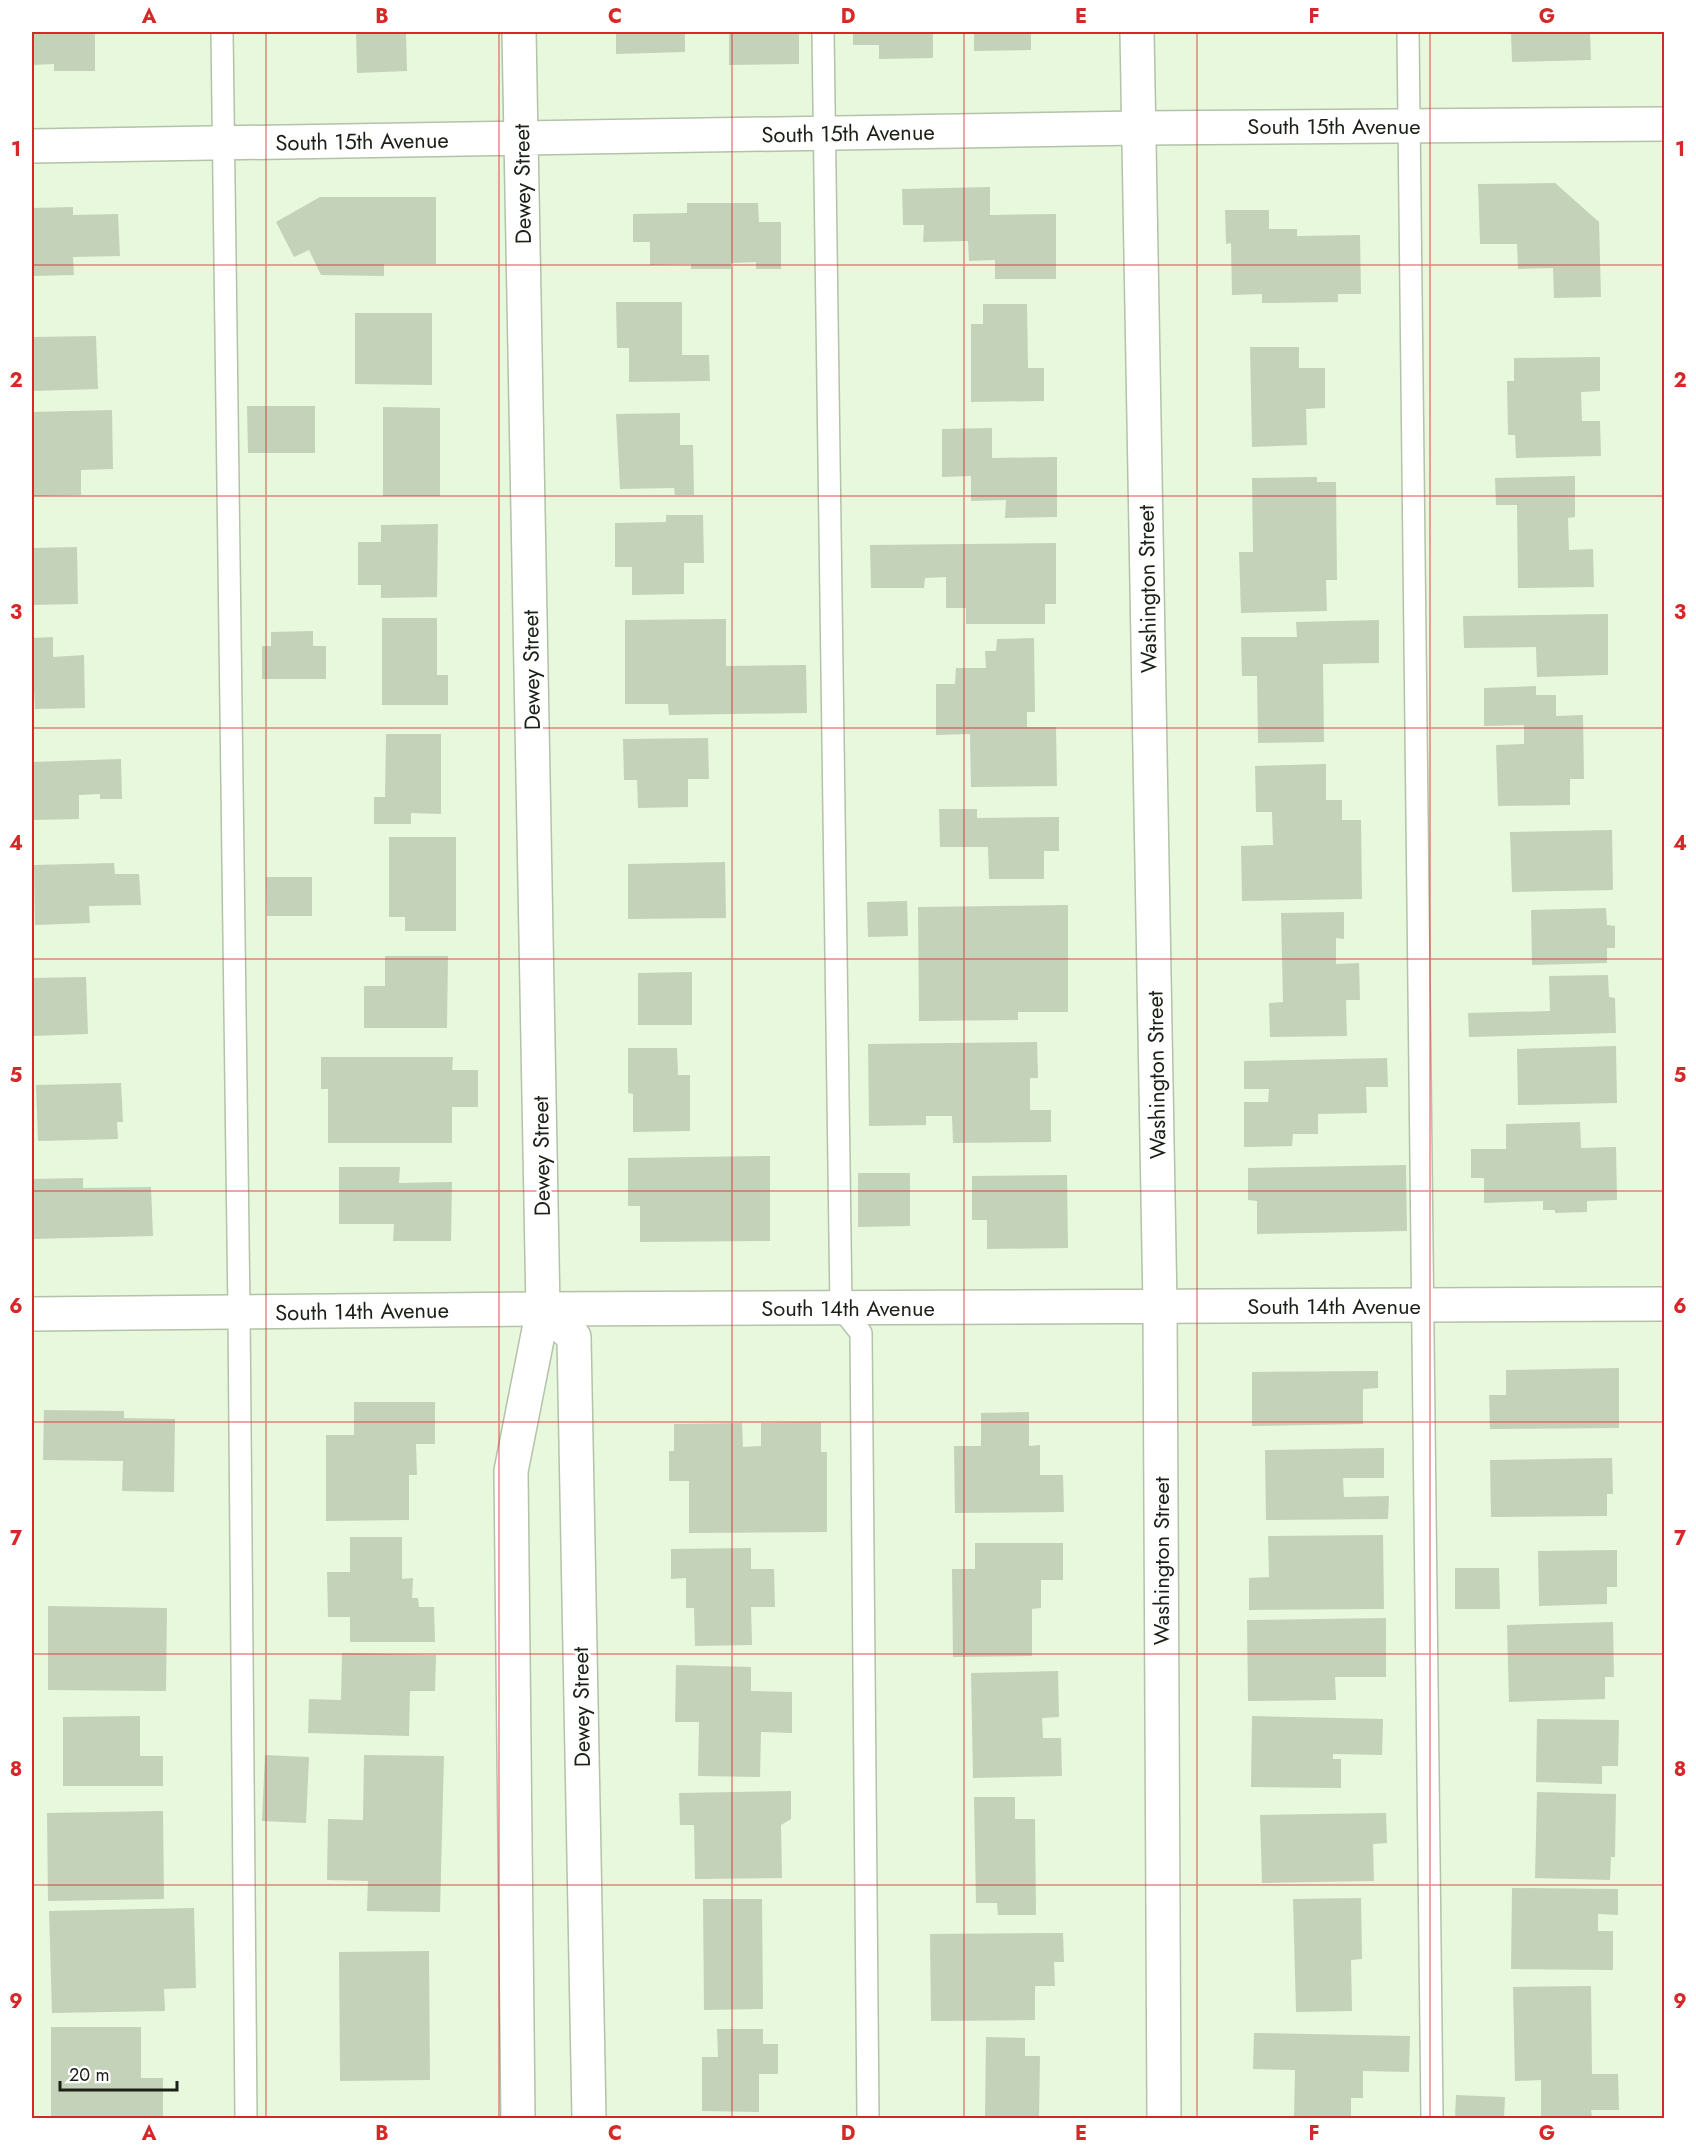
<svg xmlns="http://www.w3.org/2000/svg" width="1696" height="2150" viewBox="0 0 1696 2150" font-family="Jost,sans-serif">
	<rect width="100%" height="100%" fill="#e8f8dd"/>
	<path fill="#c3d2b8" d="M32 32H95V71H54V64L32 65Z
		M356 32H406L407 71 357 73Z
		M616 32H685V52L616 54Z
		M729 32H799V64L729 65Z
		M853 32H933V58L879 59V45H853Z
		M974 32H1031V50L974 51Z
		M1511 32H1590L1591 60 1512 62Z
		M1555 183 1599 222 1601 297 1554 298 1553 268 1518 269 1517 244H1480L1478 184Z
		M990 187V215L1056 214V279H995V260L969 261 968 241 923 242 924 225H903L902 189Z
		M320 197H436V264H384V276L321 275 309 250 294 257 276 222Z
		M687 203H758L759 222H781V269H756V262L731 263V269H691V264L650 265V242H633V214L687 213Z
		M73 207V215L118 214 120 256 73 257 74 275 32 276V208Z
		M1225 210H1269V229H1297V236L1360 235 1361 294H1338V302L1262 303V294L1232 295 1231 243 1226 244Z
		M616 302H682V355H709L710 381 629 382V348H617Z
		M983 304H1027L1028 368H1044V401L971 402V324H983Z
		M355 313H432V385L355 384Z
		M96 336 98 389 32 391V337Z
		M1250 347H1299V368H1325V408L1306 409 1307 445 1252 447Z
		M1600 357V391L1581 392 1582 421H1600L1601 456 1516 458 1515 435H1508L1507 381H1514V358Z
		M247 406H315V453H248Z
		M383 407 440 408V496H383Z
		M112 410 113 469 81 470V495L32 496V412Z
		M680 413V445H693L694 495H675L674 488 620 489 616 414Z
		M992 428V458L1057 457V517L1005 518 1006 500 971 501V476L942 477V429Z
		M1575 476V517L1568 518 1569 550 1593 549 1594 587 1518 588 1517 505H1496L1495 478Z
		M1317 477V482H1336L1337 580H1326L1327 611 1241 613 1239 552H1253L1252 478Z
		M666 515H703L704 563H684V594L632 595V567H615V523L666 522Z
		M438 524 437 597 381 598V585H358V542H381V525Z
		M1056 543V604H1045V624H966V608H946V577L925 578 924 588H871L870 545Z
		M77 547 78 604 32 605V548Z
		M1608 614V675L1537 677 1536 647 1464 648 1463 616Z
		M382 618H437V675H448V705H382Z
		M726 619V666L806 665 807 713 669 715 668 704H625V620Z
		M1379 620V663L1323 664 1324 742 1258 743 1257 676H1242L1241 637H1297L1296 622Z
		M313 631V646H326V679H262V646H271V632Z
		M53 637V657L84 655 85 708 35 709 34 689H32V638Z
		M1034 638 1035 712H1027V727H1056L1057 786 971 787 970 734 936 735V684H955L956 668H986L985 651H996L997 639Z
		M1536 686V695H1556V716L1583 715 1584 779H1570V805L1498 806 1496 745 1524 744V725L1484 726V688Z
		M386 734H441V814L411 813V824H374V797H385Z
		M708 738 709 779H688V807L638 808 637 780H624L623 739Z
		M121 759 122 799H100V794L79 795V819L32 820V762Z
		M1326 764V800H1342V820H1361L1362 899 1242 901 1241 846 1273 845 1272 812H1256L1255 766Z
		M939 809H977V818L1059 817V851H1044V879H989L988 847H940Z
		M1612 830 1613 890 1512 892 1510 832Z
		M389 837H456V931H405V917H389Z
		M725 862 726 918 628 919V864Z
		M114 863 115 874H139L141 905 89 906 90 923 35 925 34 865Z
		M266 877H312V916H267Z
		M907 901 908 936 868 937 867 902Z
		M1068 905V1012H1018V1020L919 1021 918 907Z
		M1606 908 1607 925 1615 926V948H1607V963L1532 965 1531 910Z
		M1344 912V939L1336 938V964L1359 963 1360 1000H1346L1347 1036 1270 1037 1269 1003 1283 1002 1281 913Z
		M385 956H448L447 1028H364V986H385Z
		M692 972V1025H638V973Z
		M1608 975 1609 997 1615 998 1616 1033 1469 1037 1468 1013 1550 1011 1549 976Z
		M86 977 88 1034 32 1036V978Z
		M1037 1042 1038 1078H1030V1110H1051V1142L953 1143 952 1116H926V1125L869 1126 868 1044Z
		M1616 1046 1617 1103 1518 1105 1517 1049Z
		M628 1048H677L678 1075H690V1131L633 1132V1094L628 1093Z
		M321 1057H453L452 1070H478V1107H452V1143H328V1089H321Z
		M1387 1058 1388 1087H1366L1367 1113 1318 1114V1134H1293L1292 1146 1244 1147V1102H1268L1269 1089H1244V1061Z
		M121 1083 123 1122H117L118 1139 38 1141 36 1085Z
		M1580 1122 1581 1148 1616 1147 1617 1200 1587 1201V1212L1555 1213V1210H1543V1201L1484 1203V1178H1471V1149H1506V1124Z
		M770 1156V1241L640 1242V1206H628V1158Z
		M1406 1165 1407 1231 1257 1234V1201L1248 1200V1168Z
		M339 1167H400L399 1183 452 1182 451 1241H393L394 1224H339Z
		M858 1173H910V1226L858 1227Z
		M1067 1175 1068 1248 987 1249V1220H972V1176Z
		M83 1178V1188L151 1187 153 1236 32 1239V1179Z
		M1619 1368V1428L1490 1429 1489 1395H1506V1370Z
		M1378 1371V1388L1363 1389V1424L1252 1426V1372Z
		M354 1402H435V1444H416L417 1475H409V1520L326 1521V1435H354Z
		M44 1410 124 1411V1418L175 1419 174 1492 122 1491 123 1461 43 1460Z
		M1029 1412V1446L1040 1445V1475H1063L1064 1512 955 1513 954 1446H981V1413Z
		M821 1422V1452H827V1532L689 1533V1481H669V1451H674V1424L742 1423 743 1447 761 1446V1423Z
		M1384 1448V1478H1343L1344 1497 1389 1496 1388 1519 1266 1520 1265 1450Z
		M1612 1458 1613 1494H1607V1516L1491 1517 1490 1460Z
		M1383 1535 1384 1609 1249 1610V1578L1269 1577 1268 1536Z
		M350 1537H402V1579L413 1578 412 1598H418L419 1607H434L435 1642H350V1617H328L327 1572H350Z
		M975 1543H1063V1580H1041V1608L1032 1609V1656L953 1657 952 1569H975Z
		M751 1548V1569H774L775 1607H751L752 1645 695 1646 694 1608H686V1578L671 1579V1549Z
		M1617 1550V1587H1607V1604L1539 1606 1538 1551Z
		M1455 1568H1499L1500 1609H1455Z
		M48 1606 167 1608 166 1691 48 1690Z
		M1386 1618V1677H1335L1336 1700 1248 1701 1247 1620Z
		M1613 1622 1614 1677H1605V1699L1509 1702 1507 1625Z
		M342 1653 436 1655 435 1691H410L409 1736 308 1733 309 1699 341 1700Z
		M676 1665 751 1667V1691L792 1692V1733L761 1732 760 1777 698 1776 699 1722H675Z
		M1058 1671 1059 1717 1042 1718 1043 1738H1061L1062 1776 973 1778 971 1673Z
		M140 1716V1756H163V1786H63V1717Z
		M1252 1716 1383 1719 1382 1755 1333 1754V1759H1341V1788L1251 1787Z
		M1537 1719 1619 1720 1618 1766H1602V1784L1536 1782Z
		M265 1755 309 1757 306 1823 262 1821Z
		M364 1755 444 1756 440 1912 367 1911 368 1881 327 1880 328 1819 363 1820Z
		M791 1791V1819L781 1825 782 1878 695 1879 694 1825H680L679 1793Z
		M1537 1792 1616 1794 1615 1857H1611L1610 1880 1535 1878Z
		M974 1797H1015V1819H1035L1036 1915H998L997 1903H976Z
		M163 1811 164 1899 48 1901 47 1813Z
		M1386 1813 1387 1843 1373 1844 1374 1881 1262 1883 1260 1815Z
		M1512 1888 1618 1889V1915L1598 1914V1931H1613V1970L1511 1969Z
		M1361 1898 1362 1959 1351 1960 1352 2011 1296 2012 1293 1899Z
		M703 1899H762L763 2009 704 2010Z
		M194 1908 196 1988 164 1989 165 2011 52 2013 49 1911Z
		M1063 1933 1064 1962H1054L1055 1986H1035V2020L931 2021 930 1934Z
		M429 1951 430 2080 340 2081 339 1952Z
		M1591 1986 1592 2074H1618L1619 2110H1591L1592 2118H1541V2080L1515 2081 1513 1987Z
		M51 2027H141V2078H163V2118H51Z
		M717 2029H763V2044H778V2074H759V2112L702 2111V2057H718Z
		M1254 2033 1410 2036 1409 2072 1363 2071V2098H1351V2118H1294L1295 2070 1253 2069Z
		M986 2037 1025 2038V2056H1040L1039 2118H985Z
		M1456 2095 1505 2097 1504 2118H1455Z"/>
	<g fill="none" stroke-linecap="round" stroke-linejoin="round">
		<defs>
			<path id="service" d="M222 32 239 1312 246 2118
				M823 32 841 1308 861 1333 868 2118
				M1408 32 1432 2118"/>
			<path id="minor" d="M32 146 1139 128 1664 124
				M543 1309 574 1337 589 2118
				M518 2118 511 1471 543 1309 519 32"/>
			<path id="tertiary" d="M1137 32 1160 1307 1164 2118
				M32 1314 543 1309 1664 1304"/>
		</defs>
		<use href="#service" stroke="#b3c2a8" stroke-width="24"/>
		<use href="#minor" stroke="#b3c2a8" stroke-width="36"/>
		<use href="#tertiary" stroke="#b3c2a8" stroke-width="36"/>
		<use href="#service" stroke="#fff" stroke-width="21"/>
		<use href="#minor" stroke="#fff" stroke-width="33"/>
		<use href="#tertiary" stroke="#fff" stroke-width="33"/>
	</g>
	<path fill="none" stroke="#d62828" stroke-width="1.5" stroke-opacity="0.55" d="M266 32V2118M499 32V2118M732 32V2118M964 32V2118M1197 32V2118M1430 32V2118M32 265H1664M32 496H1664M32 728H1664M32 959H1664M32 1191H1664M32 1422H1664M32 1654H1664M32 1885H1664"/>
	<g text-anchor="middle" stroke-width="6" stroke-linejoin="round" paint-order="stroke">
		<g font-size="22" fill="#1c2118" stroke="#fff">
			<text x="1334" y="134">South 15th Avenue</text>
			<text transform="translate(848 133) rotate(-1)" y="8">South 15th Avenue</text>
			<text transform="translate(362 141) rotate(-1)" y="8">South 15th Avenue</text>
			<text transform="translate(522 184) rotate(-91)" y="8">Dewey Street</text>
			<text transform="translate(1147 589) rotate(-91)" y="8">Washington Street</text>
			<text transform="translate(531 670) rotate(-91)" y="8">Dewey Street</text>
			<text transform="translate(1156 1075) rotate(-91)" y="8">Washington Street</text>
			<text transform="translate(541 1156) rotate(-91)" y="8">Dewey Street</text>
			<text x="1334" y="1314">South 14th Avenue</text>
			<text x="848" y="1316">South 14th Avenue</text>
			<text transform="translate(362 1311) rotate(-1)" y="8">South 14th Avenue</text>
			<text transform="translate(1161 1561) rotate(-90)" y="8">Washington Street</text>
			<text transform="translate(581 1707) rotate(-91)" y="8">Dewey Street</text>
		</g>
	</g>
	<rect width="1696" height="2150" fill="none" stroke="#ffffff" stroke-width="66"/>
	<path d="M60 2081v9h117v-9" fill="none" stroke="#1c2118" stroke-width="3"/>
	<text x="69" y="2081" font-size="18" fill="#1c2118" stroke="#ffffff" stroke-width="4.5" paint-order="stroke">20 m</text>
	<rect x="33" y="33" width="1630" height="2084" fill="none" stroke="#d62828" stroke-width="2"/>
	<g font-size="20" text-anchor="middle" font-weight="bold" fill="#d62828">
		<text x="149" y="23">A</text>
		<text x="382" y="23">B</text>
		<text x="615" y="23">C</text>
		<text x="848" y="23">D</text>
		<text x="1081" y="23">E</text>
		<text x="1314" y="23">F</text>
		<text x="1547" y="23">G</text>
		<text x="16" y="156">1</text>
		<text x="1680" y="156">1</text>
		<text x="16" y="387">2</text>
		<text x="1680" y="387">2</text>
		<text x="16" y="619">3</text>
		<text x="1680" y="619">3</text>
		<text x="16" y="850">4</text>
		<text x="1680" y="850">4</text>
		<text x="16" y="1082">5</text>
		<text x="1680" y="1082">5</text>
		<text x="16" y="1313">6</text>
		<text x="1680" y="1313">6</text>
		<text x="16" y="1545">7</text>
		<text x="1680" y="1545">7</text>
		<text x="16" y="1776">8</text>
		<text x="1680" y="1776">8</text>
		<text x="16" y="2008">9</text>
		<text x="1680" y="2008">9</text>
		<text x="149" y="2140">A</text>
		<text x="382" y="2140">B</text>
		<text x="615" y="2140">C</text>
		<text x="848" y="2140">D</text>
		<text x="1081" y="2140">E</text>
		<text x="1314" y="2140">F</text>
		<text x="1547" y="2140">G</text>
	</g>
</svg>
